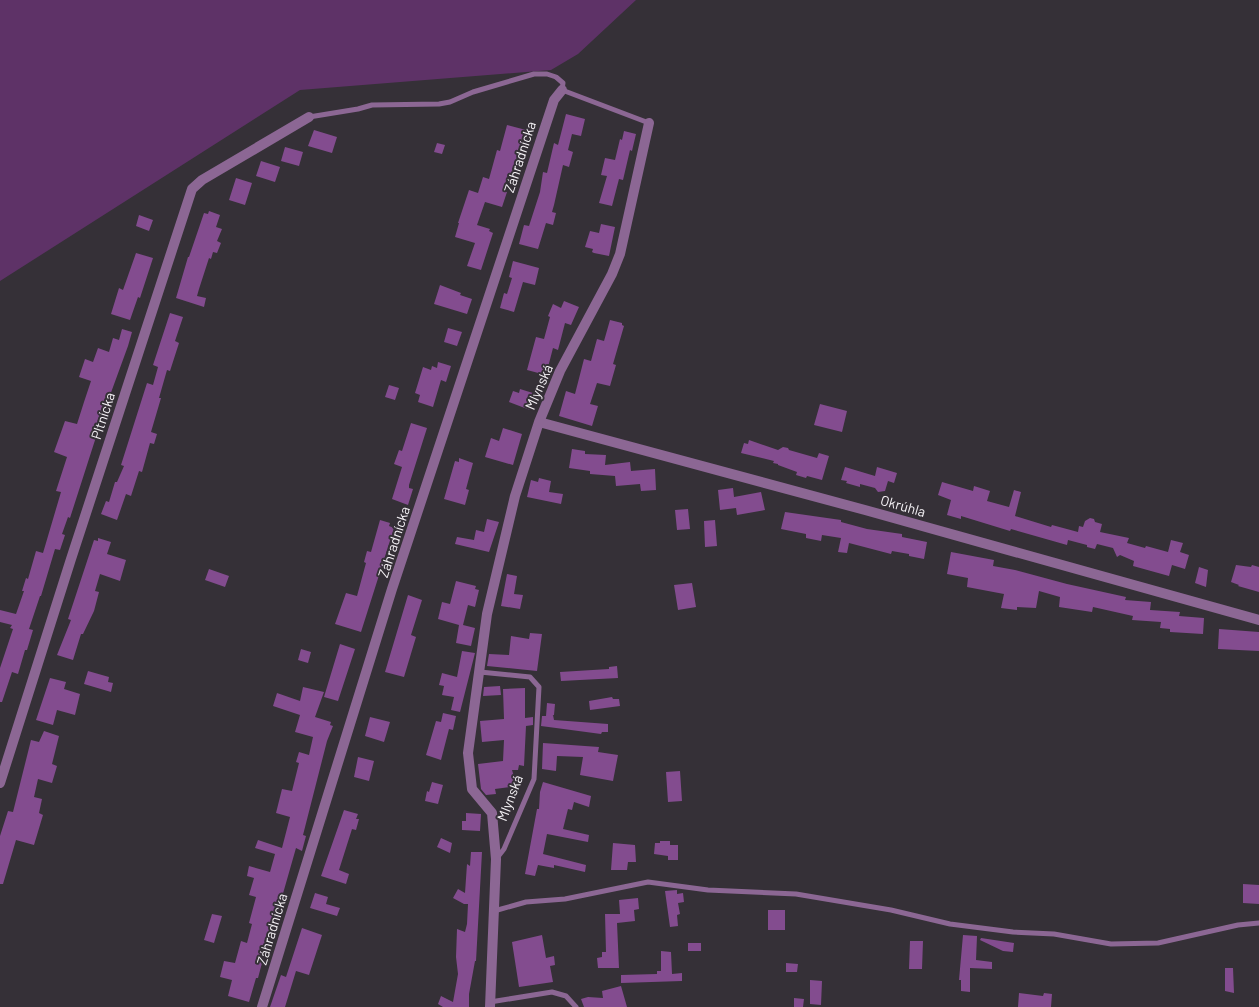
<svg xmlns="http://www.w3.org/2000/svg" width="1259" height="1007" viewBox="0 0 1259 1007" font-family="Barlow,sans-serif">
	<rect width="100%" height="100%" fill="#353037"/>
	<path fill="#5e3267" d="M0 0H636L578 54 551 70 300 90 0 281Z"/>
	<path fill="#834c8f" d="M566 114 585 119 581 136 572 134 568 150 573 152 569 167 563 165 554 205 552 212 556 213 553 225 546 223 538 249 519 244 524 225 529 226 540 192 543 172 547 173 554 143 558 145Z
		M507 125 526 130 511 175 508 174 503 191 507 192 502 207 485 202 477 225 490 229 489 231 493 233 481 270 467 266 475 243 455 237 459 223H458L469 190 478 193 483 177 489 179 497 150 500 151Z
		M314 130 337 137 332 153 308 146Z
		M624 131 636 134 632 151 630 150 623 180 619 179 612 206 599 203 607 176 601 175 605 158 615 160 620 139 622 140Z
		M437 143 445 145 442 154 434 152Z
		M285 147 303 152 299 166 281 161Z
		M261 161 280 167 275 182 256 176Z
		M236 178 252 183 245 205 229 200Z
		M209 211 220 215 216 227 222 229 217 241 221 243 217 253 213 252 211 259 209 258 199 289 197 296 206 298 204 307 176 298 188 257H189L204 213 208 214Z
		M139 215 153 220 149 231 136 226Z
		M601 224 615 227 609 256 594 253 592 252 593 249 585 247 590 231 599 233Z
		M136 253 153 258 140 298 138 297 130 320 111 314 119 288 123 290Z
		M513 261 539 268 535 285 523 282 514 312 500 308 504 293 507 294 512 278 509 277Z
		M440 285 461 293 460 295 472 299 467 314 434 304Z
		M564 301 579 307 571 325 565 323 558 350 553 348 546 375 527 370 536 337 544 339 550 317 548 316 553 304 561 308Z
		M170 313 183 317 175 341 179 343 170 371 167 370 159 398H161L151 432 157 434 154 444 150 443 142 472 139 471 131 496 126 494 117 520 101 514 106 501 109 502 115 482H117L124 466 121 465 147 383 153 385 158 367 153 365Z
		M610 320 622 323V325L624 326 613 364 616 365 610 386 597 383 590 404 598 406 592 426 559 416 566 391 575 394 584 359 591 361 597 339 604 341Z
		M448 328 462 332 457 346 444 342Z
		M122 329 132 332 128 346 105 409 70 518 68 517 62 534 65 535 60 550 55 549 41 596H40L29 629 33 630 27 650H25L18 674 12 672 2 702H0V668L13 629 10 628 12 625 0 622V610L16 614 24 591H22L26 578 28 579 36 551 43 553 61 492 56 491 67 457 54 452 65 421 77 424 84 402 91 381 79 377 85 359 93 362 98 348 109 352 113 338 119 340Z
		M438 362 451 366 446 382 441 380 433 407 418 402 420 395 415 393 423 367 431 370 432 366 437 368Z
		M389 385 399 388 395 400 385 397Z
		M520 389 536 394 530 410 509 402 513 391 519 393Z
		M820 404 847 411 842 432 814 425Z
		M411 423 427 428 409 485V488L413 489 408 505 392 499 402 467 394 464 399 450 402 451Z
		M503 428 522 434 513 465 485 457 491 438 499 441Z
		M749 440 778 450 783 447 788 448 789 450 817 458 819 453 829 456 822 480 807 476 806 478 796 475 797 472 778 465V464L773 463 774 461 741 453 744 443 748 444Z
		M572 449 585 451V454L606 455 605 465 630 462 631 471 655 469 656 490 641 491 640 484 616 486 615 476 590 474V471L569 468Z
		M459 458 473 463 466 489 469 490 465 505 444 499 455 461 459 462Z
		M845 467 875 476 877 467 897 473 894 483 888 481 885 491 878 492 875 488 860 484V487L846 483 847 481 841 480Z
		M539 478 551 481 549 492 563 494 561 504 527 497 531 480 538 482Z
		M942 482 973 491 974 486 990 491 987 501 1009 507 1014 490 1021 492 1015 516 1051 527 1052 525 1078 532 1079 526 1083 527 1085 521 1090 518 1094 519 1095 522 1102 524 1100 532 1129 538 1127 543 1145 548 1146 546 1168 552 1171 540 1183 543 1180 552 1189 555 1185 569 1172 565 1169 576 1133 566 1134 561 1120 555 1117 557 1113 548 1097 544 1095 549 1087 547V545L1068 540 1067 545 1011 529 1010 531 961 516V519L947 515 951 500 938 495Z
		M733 488 734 497 761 492 765 510 737 515 736 508 720 510 718 490Z
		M688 509 690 529 677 530 675 510Z
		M785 512 841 520V522L867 529 902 534V537L927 542 924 559 909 556V554L892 551 891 554 849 543 847 553 838 552 841 538 822 535 821 541 806 538V534L781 529Z
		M487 519 499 522 489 552 455 544 457 537 474 540 476 530 484 532Z
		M380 520 390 523 389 526 394 528 361 632 335 624 346 593 357 596 366 563 364 562 367 551 371 552Z
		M715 520 717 546 705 547 704 521Z
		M98 538 111 542 107 554 126 560 120 581 100 574 95 591 99 592 94 611 83 634H81L73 660 57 655 71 620 68 619 94 540 98 541Z
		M951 552 994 560 993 566 1015 570 1067 584 1126 597 1125 600 1151 602 1150 610 1180 612 1179 616 1204 618 1203 634 1170 632V629L1160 628 1161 622 1132 620 1133 616 1093 607 1092 612 1059 607 1060 597 1039 591 1036 608 1017 607V610L1001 608 1004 594 967 587 968 578 947 574Z
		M1236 565 1251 567 1252 565 1259 567V592L1238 586 1239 585 1231 582Z
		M1199 567 1208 570 1206 587 1195 583Z
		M209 569 229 576 225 587 205 580Z
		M507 574 517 576 514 594 523 595 520 609 501 606Z
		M456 581 476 586 475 589 479 590 475 607 468 605 463 625 475 628 471 646 456 643 459 625 438 619 442 602 450 604Z
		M692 583 696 607 678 610 674 585Z
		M408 595 422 600 411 635 416 637 404 677 385 672Z
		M1219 629 1259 632V651L1218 649Z
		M530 633 542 634 537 671 487 666 489 654 509 655 511 636 529 639Z
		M340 644 355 649 338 701 324 697Z
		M301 649 311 652 308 663 298 660Z
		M462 651 475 653 460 712 451 710 454 697 442 695 444 686 439 685 442 673 457 677Z
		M617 666 618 678 561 681 560 672 609 669V667Z
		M88 671 109 677 108 682 113 683 111 692 84 684Z
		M50 678 66 682 64 689 80 694 75 715 57 710 53 725 36 720Z
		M500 686 501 695 483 696 484 687Z
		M303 687 324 692 315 717 331 722 330 725 333 726 327 741 303 835 306 836 302 851 296 848 276 918 280 919 276 931 271 929 258 978H256L249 1002 228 996 232 980 220 977 224 961 235 963 241 941 247 943 252 924 249 923 256 897 249 895 254 878 247 876 249 866 270 872 275 854 255 848 258 840 282 848 290 817 276 813 282 789 292 791 299 763 296 762 299 752 309 755 313 737 295 732 300 715 273 706 277 693 300 701Z
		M525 688V718L533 717V725L526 726 524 766 519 765 518 770H512L516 783 509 785 510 787 495 789 496 794 486 795 481 789 478 764 503 761 504 740 482 742 480 721 504 719 503 689Z
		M612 697 613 699H619L620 706 590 710 589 701Z
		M547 703 555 704 554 715 546 716Z
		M443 713 456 716 453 730 449 729 441 760 426 755 436 721 441 722Z
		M553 715 554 720 608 724V732H602L601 734 541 726 542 716Z
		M370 717 390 722 384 742 365 736Z
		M44 731 59 736 52 764 57 766 52 783 38 779 34 797 42 799 39 813 43 815 34 845 16 840 3 884H0V836L8 811 13 812 31 740 39 742Z
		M543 743 599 747 598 752 618 755 613 781 580 775 583 757 557 756 556 771 542 769Z
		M358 757 374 761 369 781 354 777Z
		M680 771 682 801 668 802 666 772Z
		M432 782 443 785 438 804 425 801 427 791 429 792Z
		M543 782 591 796 589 807 574 802 572 810 568 809 563 829 589 835 588 842 547 834 543 854 586 865 585 872 554 865V868L538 865 535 876 525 874 537 809H539L540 792Z
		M344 810 358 814 356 819H359L356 830 352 829 339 870 349 874 346 884 321 876Z
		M466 813 481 814 480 831 462 830V821H466Z
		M441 838 452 843 450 853 437 847Z
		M660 841H670V845H678V860H668V856L654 854 655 843H660Z
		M613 843 635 845 636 862H628L627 870H611Z
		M471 852H482L476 961H475L469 994V1007H443L438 1004 441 996 453 1002 458 974 456 957 457 929 465 932 467 924 468 904H464L453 898 458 889 465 893 467 864 470 866Z
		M1243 884 1259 885V904L1243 903Z
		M677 890V894L683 893 684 902 678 903 680 914 677 915 678 926 670 927 665 891Z
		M315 893 328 897 326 904 340 908 337 916 310 908Z
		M638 898 639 909 634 910 635 921 617 923 619 968H598L597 958 602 957V952H606L605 914H620L619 900Z
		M768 910H785V930H768Z
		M212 914 222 916 214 943 204 940Z
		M302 928 322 935 309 975 296 971 285 1007H270L281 975 286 977Z
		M542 935 546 958 554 956 555 965 550 966 553 982 519 987 512 942Z
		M963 935 977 936 976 960 992 962V969L970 968V992L961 991V980H959Z
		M981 938 1014 943 1013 952 1003 951 980 940Z
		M910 941H923L922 969H909Z
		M688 943H701V951H688Z
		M661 951 671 952 672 974 682 973V981L621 983V975L657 974V971H661Z
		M786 963 798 964 797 972H786Z
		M1225 968H1233L1234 993 1225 991Z
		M810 980 822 981 821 1005 810 1004Z
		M621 986 627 1007H584L581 999 588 997 603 998 602 991Z
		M1019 993 1043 996 1044 993 1052 994 1051 1007H1018Z
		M794 998 804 999 803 1007H794Z"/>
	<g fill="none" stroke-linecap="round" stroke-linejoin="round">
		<path stroke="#8c6794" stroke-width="5" d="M309 117 358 109 372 105 439 104 450 102 473 92 534 74H547L556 77 563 83 562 90 649 123
			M480 672 530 677 539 687 534 779 504 849 497 858
			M494 911 526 902 565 899 648 882 708 890 796 894 891 910 950 924 1013 932 1054 934 1111 944 1158 943 1238 925 1259 923
			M490 1002 552 992 566 996 576 1007"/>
		<path stroke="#8c6794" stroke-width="10" d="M539 422 865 510 1259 620
			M0 783 71 559 192 189 202 180 309 117
			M262 1007 392 589 554 100 562 90
			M490 1007 496 859 492 813 472 789 468 753 487 614 515 496 539 422 560 371 612 274 620 254 649 123"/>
	</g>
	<g text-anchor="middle" stroke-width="4" stroke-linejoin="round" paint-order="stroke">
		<g font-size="14" fill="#f5f2f6" stroke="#353037">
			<text transform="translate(520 157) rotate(-72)" y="5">Záhradnícka</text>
			<text transform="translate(539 387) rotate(-66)" y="5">Mlynská</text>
			<text transform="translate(103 416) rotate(-72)" y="5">Pltnícka</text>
			<text transform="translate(903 506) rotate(16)" y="5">Okrúhla</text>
			<text transform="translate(394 542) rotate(-72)" y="5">Záhradnícka</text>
			<text transform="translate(510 798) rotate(-69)" y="5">Mlynská</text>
			<text transform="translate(272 929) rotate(-73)" y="5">Záhradnícka</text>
		</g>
	</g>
</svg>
